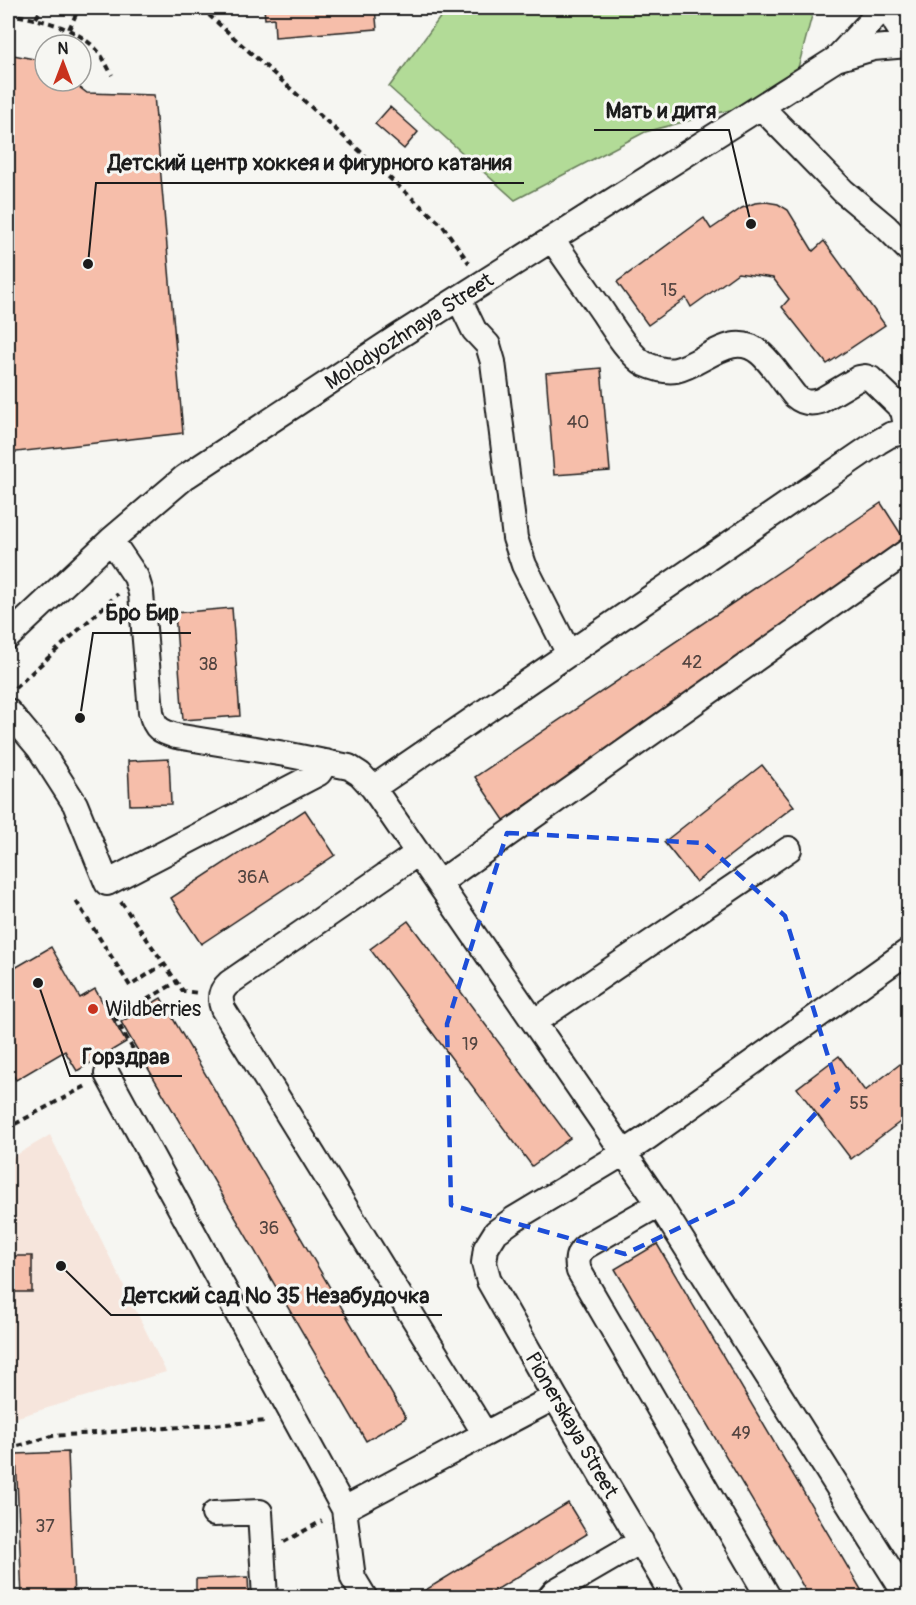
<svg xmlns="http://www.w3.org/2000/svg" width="916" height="1605" viewBox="0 0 916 1605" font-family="Pangolin,sans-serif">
	<rect width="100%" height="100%" fill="#f6f6f2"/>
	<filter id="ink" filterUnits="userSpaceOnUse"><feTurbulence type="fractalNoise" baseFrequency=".0167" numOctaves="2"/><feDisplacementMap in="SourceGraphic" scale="12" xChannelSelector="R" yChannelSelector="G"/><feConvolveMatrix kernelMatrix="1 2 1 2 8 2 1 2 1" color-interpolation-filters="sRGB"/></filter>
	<g filter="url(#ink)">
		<path fill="#f6e5dc" d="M50 1135 166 1372 8 1420V1160Z"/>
		<path fill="#b2db97" stroke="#677c5a" stroke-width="1.5" d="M447 8H814L791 94 645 132 515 200 389 87Z"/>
		<path fill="#f6beaa" stroke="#1c1c1c" stroke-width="1.5" d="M264 8H375L377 29 275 37 274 18 265 19Z
			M8 54 45 61V81H71L87 93 154 95 183 433 8 453Z
			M390 107 418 132 404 149 375 124Z
			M766 202 778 204 788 210 813 251 824 241 885 325 827 364 782 307 789 299 773 278 738 273 691 307 686 298 648 325 617 282 704 218 711 229 742 208 755 203Z
			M601 368 610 471 554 475 546 373Z
			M881 503 908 545V548L504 820 475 777Z
			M232 608 240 716 183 720 175 613Z
			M169 759 171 804 130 805 128 761Z
			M762 765 794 806 696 882 664 842Z
			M305 810 335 855 201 944 171 898Z
			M408 921 570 1138 532 1166 370 949Z
			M51 947 80 998 95 989 126 1042 77 1071 65 1051 16 1080 8 1066V972Z
			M161 998 406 1418 366 1441 121 1022Z
			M839 1056 865 1091 908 1058V1116L851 1159 797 1088Z
			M657 1244 866 1598H810L615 1269Z
			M8 1256H32V1292H8Z
			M68 1452 74 1598H22L16 1454Z
			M568 1503 587 1534 483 1598H428L424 1591Z
			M248 1577 249 1598H196V1579Z"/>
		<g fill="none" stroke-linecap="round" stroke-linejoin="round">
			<defs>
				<path id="minor" d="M892 8C892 19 898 30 908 36
					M836 59 883 8
					M761 107 843 191 886 227 908 249
					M552 239C569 264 587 289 604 314 613 328 631 357 645 364 654 368 666 372 676 370 704 364 732 329 760 353 772 363 785 384 795 396 803 403 810 404 820 401L859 378 865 377 871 379 903 410 907 431
					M459 299 474 330 488 345 493 362 515 538 524 565 569 654
					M111 540 136 577 141 593 151 712C155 729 160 731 176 736L285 754 349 767 360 774 373 788 624 1153 514 1219 496 1232 486 1248 484 1263 489 1281 555 1397 674 1598
					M8 637 111 540 185 477 396 338 836 59 873 48 908 45
					M8 711 39 748 75 804 107 883 319 773 326 762
					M373 788 878 442 890 435 908 431
					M439 883 908 551
					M907 952 648 1137 624 1153 659 1204 908 1598
					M534 1022 789 849
					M107 1074 344 1509 485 1434 223 1009C219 998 220 991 229 983L418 853
					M659 1204 586 1246C577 1253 576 1261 579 1271L769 1598
					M485 1434 555 1397
					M344 1509 353 1578 365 1598
					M214 1514 260 1512 265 1598
					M549 1598 555 1591 641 1541"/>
			</defs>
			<use href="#minor" stroke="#1c1c1c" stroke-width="28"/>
			<path stroke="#1c1c1c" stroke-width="4" stroke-dasharray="6 4.5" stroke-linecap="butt" d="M201 8 443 226 469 263
				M8 14C38 19 71 25 94 47 102 54 107 66 112 75
				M36 18 42 8
				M69 29 79 8
				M15 688 118 594
				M76 901 130 986 164 964
				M121 902 183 991 199 993
				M126 1063 137 1056 115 1018 177 982
				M15 1124 86 1086
				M8 1449 52 1436 268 1421
				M284 1542 322 1521"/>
			<use href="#minor" stroke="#f6f6f2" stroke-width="24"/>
		</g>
	</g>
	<path fill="none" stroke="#1d4ed8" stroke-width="4.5" stroke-dasharray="12 8" stroke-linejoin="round" d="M507 833 704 843 785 916 838 1089 735 1201 625 1254 451 1205 447 1024Z"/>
	<circle fill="#c8321e" stroke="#f6f6f2" stroke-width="2" cx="93" cy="1009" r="6"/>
	<g text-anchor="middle" stroke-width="6" stroke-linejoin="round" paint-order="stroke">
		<g font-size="18" fill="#524440">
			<text x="669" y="296">15</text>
			<text x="578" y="428">40</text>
			<text x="692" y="668">42</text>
			<text x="208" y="670">38</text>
			<text x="253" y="883">36А</text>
			<text x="470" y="1050">19</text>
			<text x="859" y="1109">55</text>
			<text x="269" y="1234">36</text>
			<text x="741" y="1439">49</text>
			<text x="45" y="1532">37</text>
		</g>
		<g font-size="21" fill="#1c1c1c" stroke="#f6f6f2">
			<text transform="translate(409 331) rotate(-33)" y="7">Molodyozhnaya Street</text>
			<text transform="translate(572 1425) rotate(60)" y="7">Pionerskaya Street</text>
		</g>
		<g font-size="21" fill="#1c1c1c" stroke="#f6f6f2" text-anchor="start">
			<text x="105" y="1016">Wildberries</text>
		</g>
	</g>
	<path fill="none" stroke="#1c1c1c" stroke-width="2" d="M751 224L729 130H594M88 264L96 183H524M80 718L93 633H191M38 983L70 1076H182M61 1266L111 1315H442"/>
	<g fill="#1c1c1c" stroke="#f6f6f2" stroke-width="2">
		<circle cx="751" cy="224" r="6"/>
		<circle cx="88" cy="264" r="6"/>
		<circle cx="80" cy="718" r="6"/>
		<circle cx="38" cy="983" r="6"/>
		<circle cx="61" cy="1266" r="6"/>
	</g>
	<g font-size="22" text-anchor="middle" font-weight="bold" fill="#1c1c1c" stroke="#f6f6f2" stroke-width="6" stroke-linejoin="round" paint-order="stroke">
		<text x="661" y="118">Мать и дитя</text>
		<text x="310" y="170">Детский центр хоккея и фигурного катания</text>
		<text x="142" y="620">Бро Бир</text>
		<text x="126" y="1064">Горздрав</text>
		<text x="276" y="1303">Детский сад № 35 Незабудочка</text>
	</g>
	<rect width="916" height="1605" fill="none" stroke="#f6f6f2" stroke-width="30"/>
	<rect x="15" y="15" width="886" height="1575" fill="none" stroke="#1c1c1c" stroke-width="2" filter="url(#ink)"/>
	<g transform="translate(63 63)"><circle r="28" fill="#f6f6f2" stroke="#9f9f9c" stroke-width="1.5"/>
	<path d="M0-4.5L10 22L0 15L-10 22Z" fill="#c8321e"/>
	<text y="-9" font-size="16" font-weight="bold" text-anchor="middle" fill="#1c1c1c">N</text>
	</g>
</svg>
